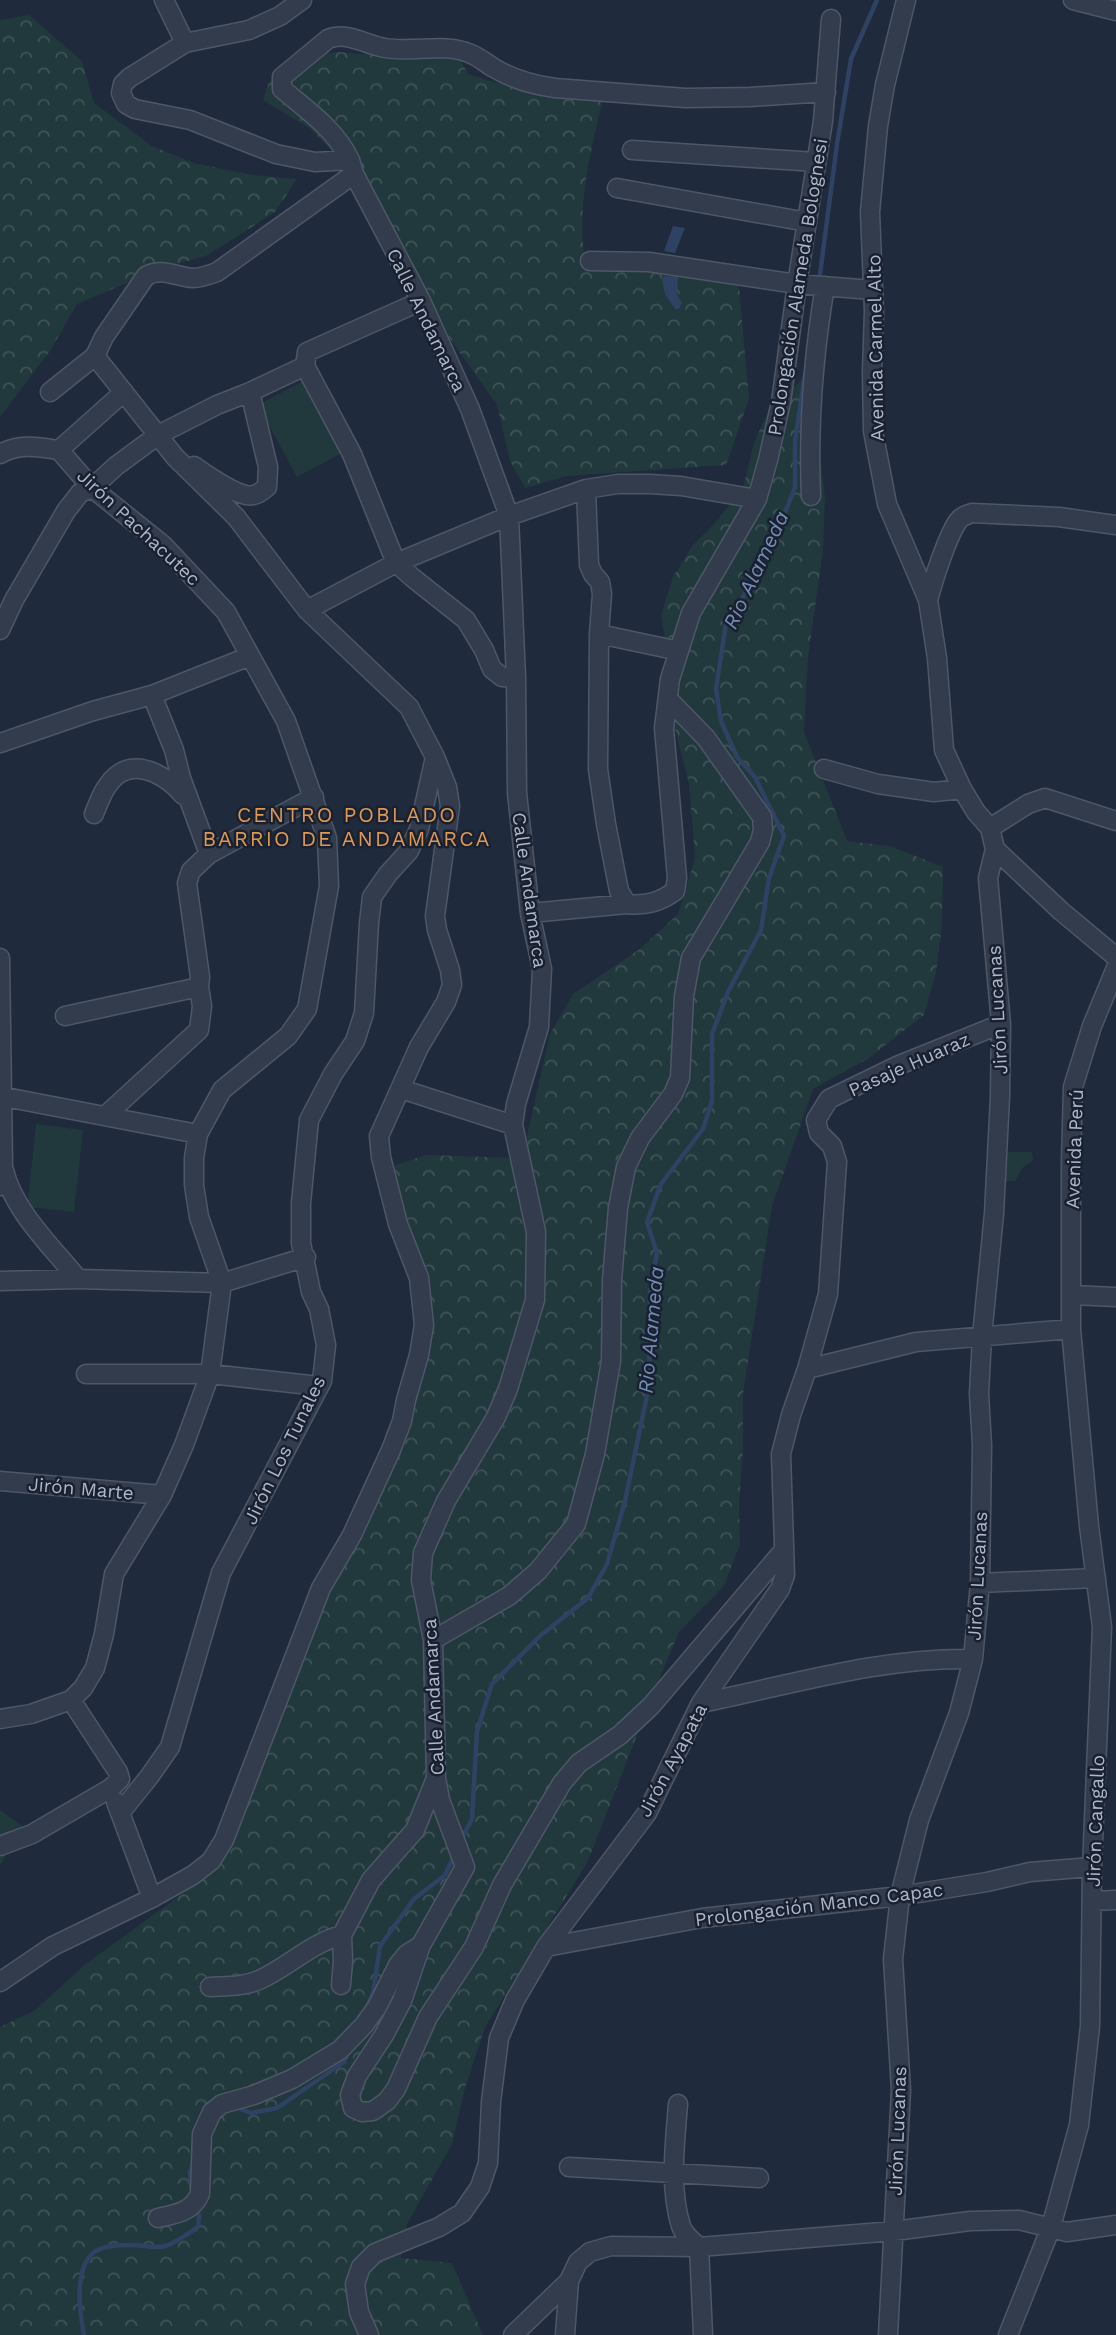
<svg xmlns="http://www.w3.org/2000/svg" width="1116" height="2335" viewBox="0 0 1116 2335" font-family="'Work Sans',sans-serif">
	<defs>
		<pattern id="forest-crowns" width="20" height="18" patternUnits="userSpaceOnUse" patternTransform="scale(1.75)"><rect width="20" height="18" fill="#21383d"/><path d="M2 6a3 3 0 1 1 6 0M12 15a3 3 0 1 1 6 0" fill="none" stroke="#3f5358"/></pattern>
	</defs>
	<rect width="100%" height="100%" fill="#1f2a3c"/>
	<path fill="#21383d" d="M303 381 342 453 297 477 258 405Z
		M36 1124 83 1130 74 1212 27 1207Z
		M1003 1152H1032L1033 1161 1024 1166 1015 1181H1004Z"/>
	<path fill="url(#forest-crowns)" d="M29 15 82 61 94 103 152 146 194 163 253 175 297 179 275 212 208 255 160 269 77 304 50 351 0 417V20Z
		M448 38 468 74 504 85 559 99H603C591 148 574 218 587 268L663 272 739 286 749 399 726 465 567 476 525 488 510 461 497 405 436 319 402 286 344 163 309 128 263 100 269 82 299 56 339 52 372 55 427 39Z
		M813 361 811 381 825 498 823 551 808 657 804 732 847 841 890 846 943 867 942 924 936 973 924 1015 869 1058 813 1089 772 1206 743 1394V1449L739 1505 740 1544 724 1586 679 1632 654 1692 587 1863 485 2027 465 2088 452 2144 407 2224 401 2258 452 2263 483 2335H0V2027L34 2011 87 1963 219 1867 316 1611 394 1456 426 1331 393 1205V1166L426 1155 522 1158 550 1034 573 994 640 949 678 914 695 858 689 784 675 729 670 666 661 615 673 577 693 545 714 524 743 488 754 443 769 409 799 383Z
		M0 1810 22 1826 0 1865Z"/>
	<path fill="#304263" d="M673 226 685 228 675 253 664 251Z
		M664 276 678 277 677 294 682 303 679 309H675L665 294 662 279Z"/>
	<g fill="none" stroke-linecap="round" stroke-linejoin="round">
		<path stroke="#304263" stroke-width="4.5" d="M819 282 837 144 851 59 877 0
			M461 1840 472 1819 477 1731 492 1684 541 1635 588 1598 607 1564 625 1501 649 1386 650 1291 657 1253 647 1222 661 1184 703 1129 712 1101V1034L728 992 761 930 769 878 784 836 755 777 737 757 721 721 716 689 726 623 752 583 780 526 795 487V441L805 374
			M365 2011 373 1993 380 1946 414 1899 445 1875 455 1854
			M236 2107 251 2113 277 2108 344 2062 348 2052
			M192 2194 190 2172 194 2162
			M84 2335C80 2314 74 2273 91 2255 100 2245 120 2245 132 2245 142 2245 156 2249 165 2246 176 2243 188 2233 198 2227L199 2216 197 2209"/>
		<defs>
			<path id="minor" d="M164 0 185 43
				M302 0 280 16 249 30 185 43 129 78 123 84 121 93 126 104 135 109 190 120 276 154 315 162 350 160 354 174 421 301 470 409 509 516 516 678 517 793 530 913 542 969 539 1027 516 1104 513 1125 536 1232 535 1300 508 1389 496 1417 446 1501 423 1553 421 1580 433 1640 436 1778 440 1800 465 1867 421 1945 402 2001 384 2035 357 2076 350 2095 353 2108 362 2112 373 2111 387 2101 396 2089 428 2017 474 1947 502 1885 562 1783 579 1763 620 1735 651 1706 784 1550
				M906 0 885 85 878 126 870 212 874 311 872 372 873 431 887 504 928 600 937 658 944 750 962 789 976 812 990 828 995 849 1061 911 1116 957
				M1073 0 1116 11
				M632 150 816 162
				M350 160C335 129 307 110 282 89V77L328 39C347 31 366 45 385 48 413 53 445 42 471 54 479 57 487 64 494 68 514 80 533 85 555 88L685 98 750 97 826 92
				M617 188 807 222
				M590 261 649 262 797 284 872 290
				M421 301 307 352 305 366 352 454 396 563 413 578 466 620 484 650 492 669 502 677 516 678
				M50 392 95 356 104 337 146 276C162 267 176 277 193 278 201 278 209 275 217 272L354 174
				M59 450 124 392
				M0 454C20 443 37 447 59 450L92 488 163 545 226 612 286 721 327 838 329 886 307 1009 288 1036 222 1090 198 1134 194 1158V1185L199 1217 222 1283 210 1374 184 1445 162 1495 114 1574 104 1634 95 1668 83 1688 71 1700 31 1714 0 1719
				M194 466C207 475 231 492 246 495 255 497 261 492 267 487L268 467 250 392 305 366
				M586 489 589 565 593 574 600 582 602 594 599 634 598 769 606 824 619 891 627 904C646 906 660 902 675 891L677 878 664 728 670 679 691 613 757 499 768 460 781 402 797 284 823 121 831 19
				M811 496C808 424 813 357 825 286
				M928 600C933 581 947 537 958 521 962 516 966 515 972 513L1059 517 1116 525
				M307 610 396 563 509 516 586 489 618 484H650L681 486 757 499
				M0 630 14 600 66 511 80 493 92 488 116 466 158 435 217 405 250 392
				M599 634 679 651
				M0 743 93 711 152 695 250 656
				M824 769 878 784 934 792 962 789
				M94 814C100 799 106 782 120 773 142 760 170 779 183 795
				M990 828 1028 804 1045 798 1116 821
				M209 854 314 797
				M530 913 627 904
				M0 958 3 1164 0 1186
				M65 1016 199 987 200 977 187 883 191 871 209 854 181 778 174 750 152 695
				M401 1089 513 1125
				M0 1096 198 1134
				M105 1116 199 1030 202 1006 199 987
				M4 1170C13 1210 52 1247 78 1279
				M0 1281 78 1279 222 1283 306 1257
				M1072 1295 1116 1297
				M807 1369 916 1342 1071 1329
				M86 1374H210L319 1386
				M0 1481 162 1495
				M980 1583 1096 1578
				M433 1640 509 1596 538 1571 576 1524 595 1454 611 1361 612 1280 618 1208 626 1167 640 1138 673 1094 680 1078 684 996 691 958 760 842 763 830 762 817 706 738 669 700
				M701 1703C791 1685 880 1657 973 1659
				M116 1802 152 1898
				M120 1813 149 1777 170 1747 221 1573 322 1381 326 1345 319 1309 311 1292 301 1243V1203L309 1120 333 1074 355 1041 364 1013 369 923 372 897 388 874 409 851 419 829 435 757
				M0 1846 32 1834 111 1788 120 1779 118 1772 71 1700
				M1092 1901 1116 1900
				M546 1947 702 1918 900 1896 987 1882 1030 1872 1092 1867
				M0 1982 53 1946 152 1898 193 1875 211 1861 224 1840 321 1588 352 1535 391 1450 402 1421 406 1400 419 1355 424 1325 419 1278 398 1224 381 1157 379 1136 419 1047 446 1002 452 985 450 970 437 930 435 916 450 806 447 787 435 757 409 707 307 610 236 517 175 457 95 356
				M341 1985 343 1961 342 1935
				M210 1987C226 1986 243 1987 259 1980 288 1967 311 1943 342 1935L371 1880 415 1830 436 1778
				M678 2104C675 2143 669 2188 681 2226 684 2235 692 2241 699 2247L703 2335
				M569 2167 759 2178
				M158 2218C176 2214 192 2212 200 2194L202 2134 212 2112 222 2104 254 2095 292 2079 340 2050 364 2025 377 2007 398 1965 407 1954 421 1945
				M369 2335 359 2312 355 2284 361 2267 375 2253 439 2227 462 2213 480 2187 488 2163 491 2102 499 2038 515 2000 546 1947 647 1813 701 1703 780 1589 785 1575 781 1454 791 1415 807 1369 828 1294 837 1162 832 1146 819 1133 816 1120 829 1099 899 1065 1001 1024
				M513 2335 569 2281
				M565 2335 569 2281 578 2262 590 2252 611 2246 699 2247 894 2231 970 2221 1019 2220 1067 2232 1116 2225
				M888 2335 901 2090 893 1959 900 1896 919 1820 959 1713 973 1659 980 1583 982 1445 979 1394 982 1336 994 1214 1000 1097 1001 1024 988 878 995 849
				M1008 2335 1051 2227 1079 2125 1090 2026 1092 1867 1102 1627 1089 1526 1071 1329V1162L1073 1087 1092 1026 1116 968"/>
		</defs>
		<use href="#minor" stroke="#4e5767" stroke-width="21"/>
		<use href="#minor" stroke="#333c4c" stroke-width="18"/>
	</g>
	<g text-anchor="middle" stroke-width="5" stroke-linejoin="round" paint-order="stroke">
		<g font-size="19" fill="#aeb7c8" stroke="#192131">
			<text transform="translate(797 287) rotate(-81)" y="7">Prolongación Alameda Bolognesi</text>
			<text transform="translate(427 320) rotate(64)" y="7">Calle Andamarca</text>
			<text transform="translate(875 348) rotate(-91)" y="7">Avenida Carmel Alto</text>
			<text transform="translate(139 527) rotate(43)" y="7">Jirón Pachacutec</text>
			<text transform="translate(530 890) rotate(82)" y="7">Calle Andamarca</text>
			<text transform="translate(997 1010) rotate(-93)" y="7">Jirón Lucanas</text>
			<text transform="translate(909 1064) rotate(-24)" y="7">Pasaje Huaraz</text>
			<text transform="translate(1074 1149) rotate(-88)" y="7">Avenida Perú</text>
			<text transform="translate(284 1450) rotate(-64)" y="7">Jirón Los Tunales</text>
			<text transform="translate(81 1488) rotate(5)" y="7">Jirón Marte</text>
			<text transform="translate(977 1576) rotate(-87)" y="7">Jirón Lucanas</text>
			<text transform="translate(433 1697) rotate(-93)" y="7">Calle Andamarca</text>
			<text transform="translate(672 1760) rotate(-62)" y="7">Jirón Ayapata</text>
			<text transform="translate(1095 1821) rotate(-88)" y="7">Jirón Cangallo</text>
			<text transform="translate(819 1904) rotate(-7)" y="7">Prolongación Manco Capac</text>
			<text transform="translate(897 2131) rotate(-88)" y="7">Jirón Lucanas</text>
		</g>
		<g font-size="21" font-style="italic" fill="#748bb3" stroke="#192131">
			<text transform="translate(756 570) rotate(-65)" y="7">Rio Alameda</text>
			<text transform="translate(651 1330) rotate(-85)" y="7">Rio Alameda</text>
		</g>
		<g font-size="21" letter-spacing="2" fill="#de9853" stroke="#192131">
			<text x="347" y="822">CENTRO POBLADO<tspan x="347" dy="24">BARRIO DE ANDAMARCA</tspan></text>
		</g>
	</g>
</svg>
